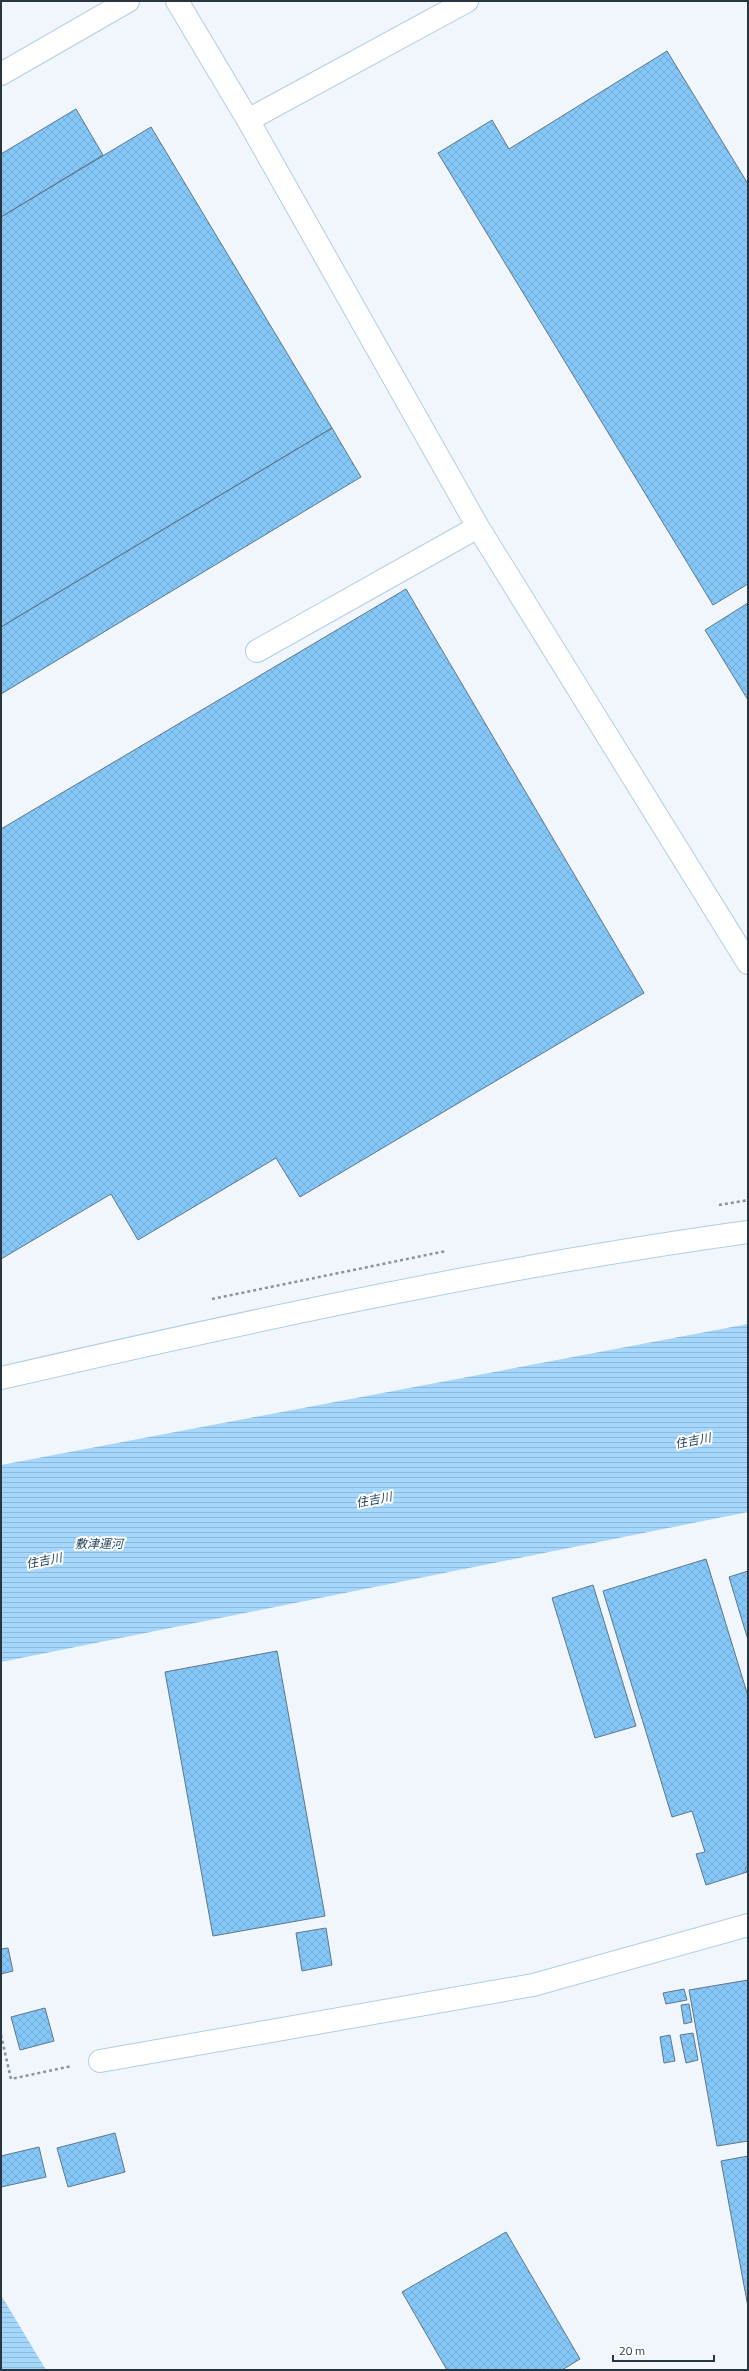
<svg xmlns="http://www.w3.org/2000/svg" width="749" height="2371" viewBox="0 0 749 2371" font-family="'Titillium Web','Noto Sans JP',sans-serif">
	<defs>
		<pattern id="water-rules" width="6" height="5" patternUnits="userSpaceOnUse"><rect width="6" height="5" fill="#a5d6fb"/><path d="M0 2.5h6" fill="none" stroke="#8eb8d8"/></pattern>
		<pattern id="building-cross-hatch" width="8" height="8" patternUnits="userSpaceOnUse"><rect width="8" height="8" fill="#85c8f8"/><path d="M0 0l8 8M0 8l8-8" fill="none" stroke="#73acd6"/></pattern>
	</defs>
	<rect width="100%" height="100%" fill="#f0f6fb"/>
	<path fill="url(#water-rules)" d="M748 1324V1512L1 1662V1465Z
		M1 2295 46 2370H1Z"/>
	<path fill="url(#building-cross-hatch)" stroke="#5c778c" d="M667 51 748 184V584L713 605 438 153 492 120 509 149Z
		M76 109 103 155 1 217V154Z
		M151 127 332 428 1 627V217Z
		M332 428 361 477 1 694V627Z
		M406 589 644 993 300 1197 276 1158 138 1240 111 1194 1 1259V829Z
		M748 603V700L705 630Z
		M706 1559 748 1696V1868H745L747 1872 706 1885 696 1854 705 1852 692 1811 672 1817 603 1591Z
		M748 1571V1640L729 1577Z
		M593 1585 636 1726 595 1738 552 1598Z
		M277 1651 325 1916 213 1936 165 1672Z
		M326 1928 332 1965 302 1971 296 1933Z
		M8 1948 13 1971 1 1974V1949Z
		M748 1980V2141L717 2146 689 1990Z
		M684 1989 687 2000 666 2004 663 1993Z
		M689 2004 692 2022 684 2024 681 2005Z
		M45 2008 54 2041 20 2050 11 2017Z
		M693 2033 698 2060 686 2063 680 2035Z
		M670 2035 675 2061 664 2063 660 2037Z
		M115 2133 125 2172 68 2187 57 2148Z
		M39 2147 46 2177 1 2187V2156Z
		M748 2156V2307L721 2161Z
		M506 2232 580 2359 562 2370H447L402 2292Z"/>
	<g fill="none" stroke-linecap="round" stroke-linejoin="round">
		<defs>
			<path id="minor" d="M177 1 248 120 478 527 748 963
				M1 74 128 1
				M248 120 467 1
				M257 651 478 527
				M1 1378C249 1321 496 1267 748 1232
				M100 2061 533 1985 748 1925"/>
		</defs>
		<use href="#minor" stroke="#b0cee5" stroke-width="24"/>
		<path stroke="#8a939a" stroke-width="2.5" stroke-dasharray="3 3" stroke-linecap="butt" d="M719 1205 748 1200
			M212 1299 446 1251
			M1 2035 11 2079 72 2066"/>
		<use href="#minor" stroke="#fff" stroke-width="22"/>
	</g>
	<g text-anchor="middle" stroke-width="4" stroke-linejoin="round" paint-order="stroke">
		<g font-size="12" font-style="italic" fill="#1b3f58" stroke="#fff">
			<text transform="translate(693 1441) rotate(-11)" y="4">住吉川</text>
			<text transform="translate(374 1500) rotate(-11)" y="4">住吉川</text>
			<text x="99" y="1548">敷津運河</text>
			<text transform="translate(44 1561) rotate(-11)" y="4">住吉川</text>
		</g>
	</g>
	<rect width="749" height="2371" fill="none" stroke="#2a363f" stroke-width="4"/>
	<path d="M613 2355v6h101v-6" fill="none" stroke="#2a363f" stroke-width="2"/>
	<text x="619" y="2355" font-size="12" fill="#2a363f" stroke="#ffffff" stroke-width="3" paint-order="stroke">20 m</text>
</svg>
